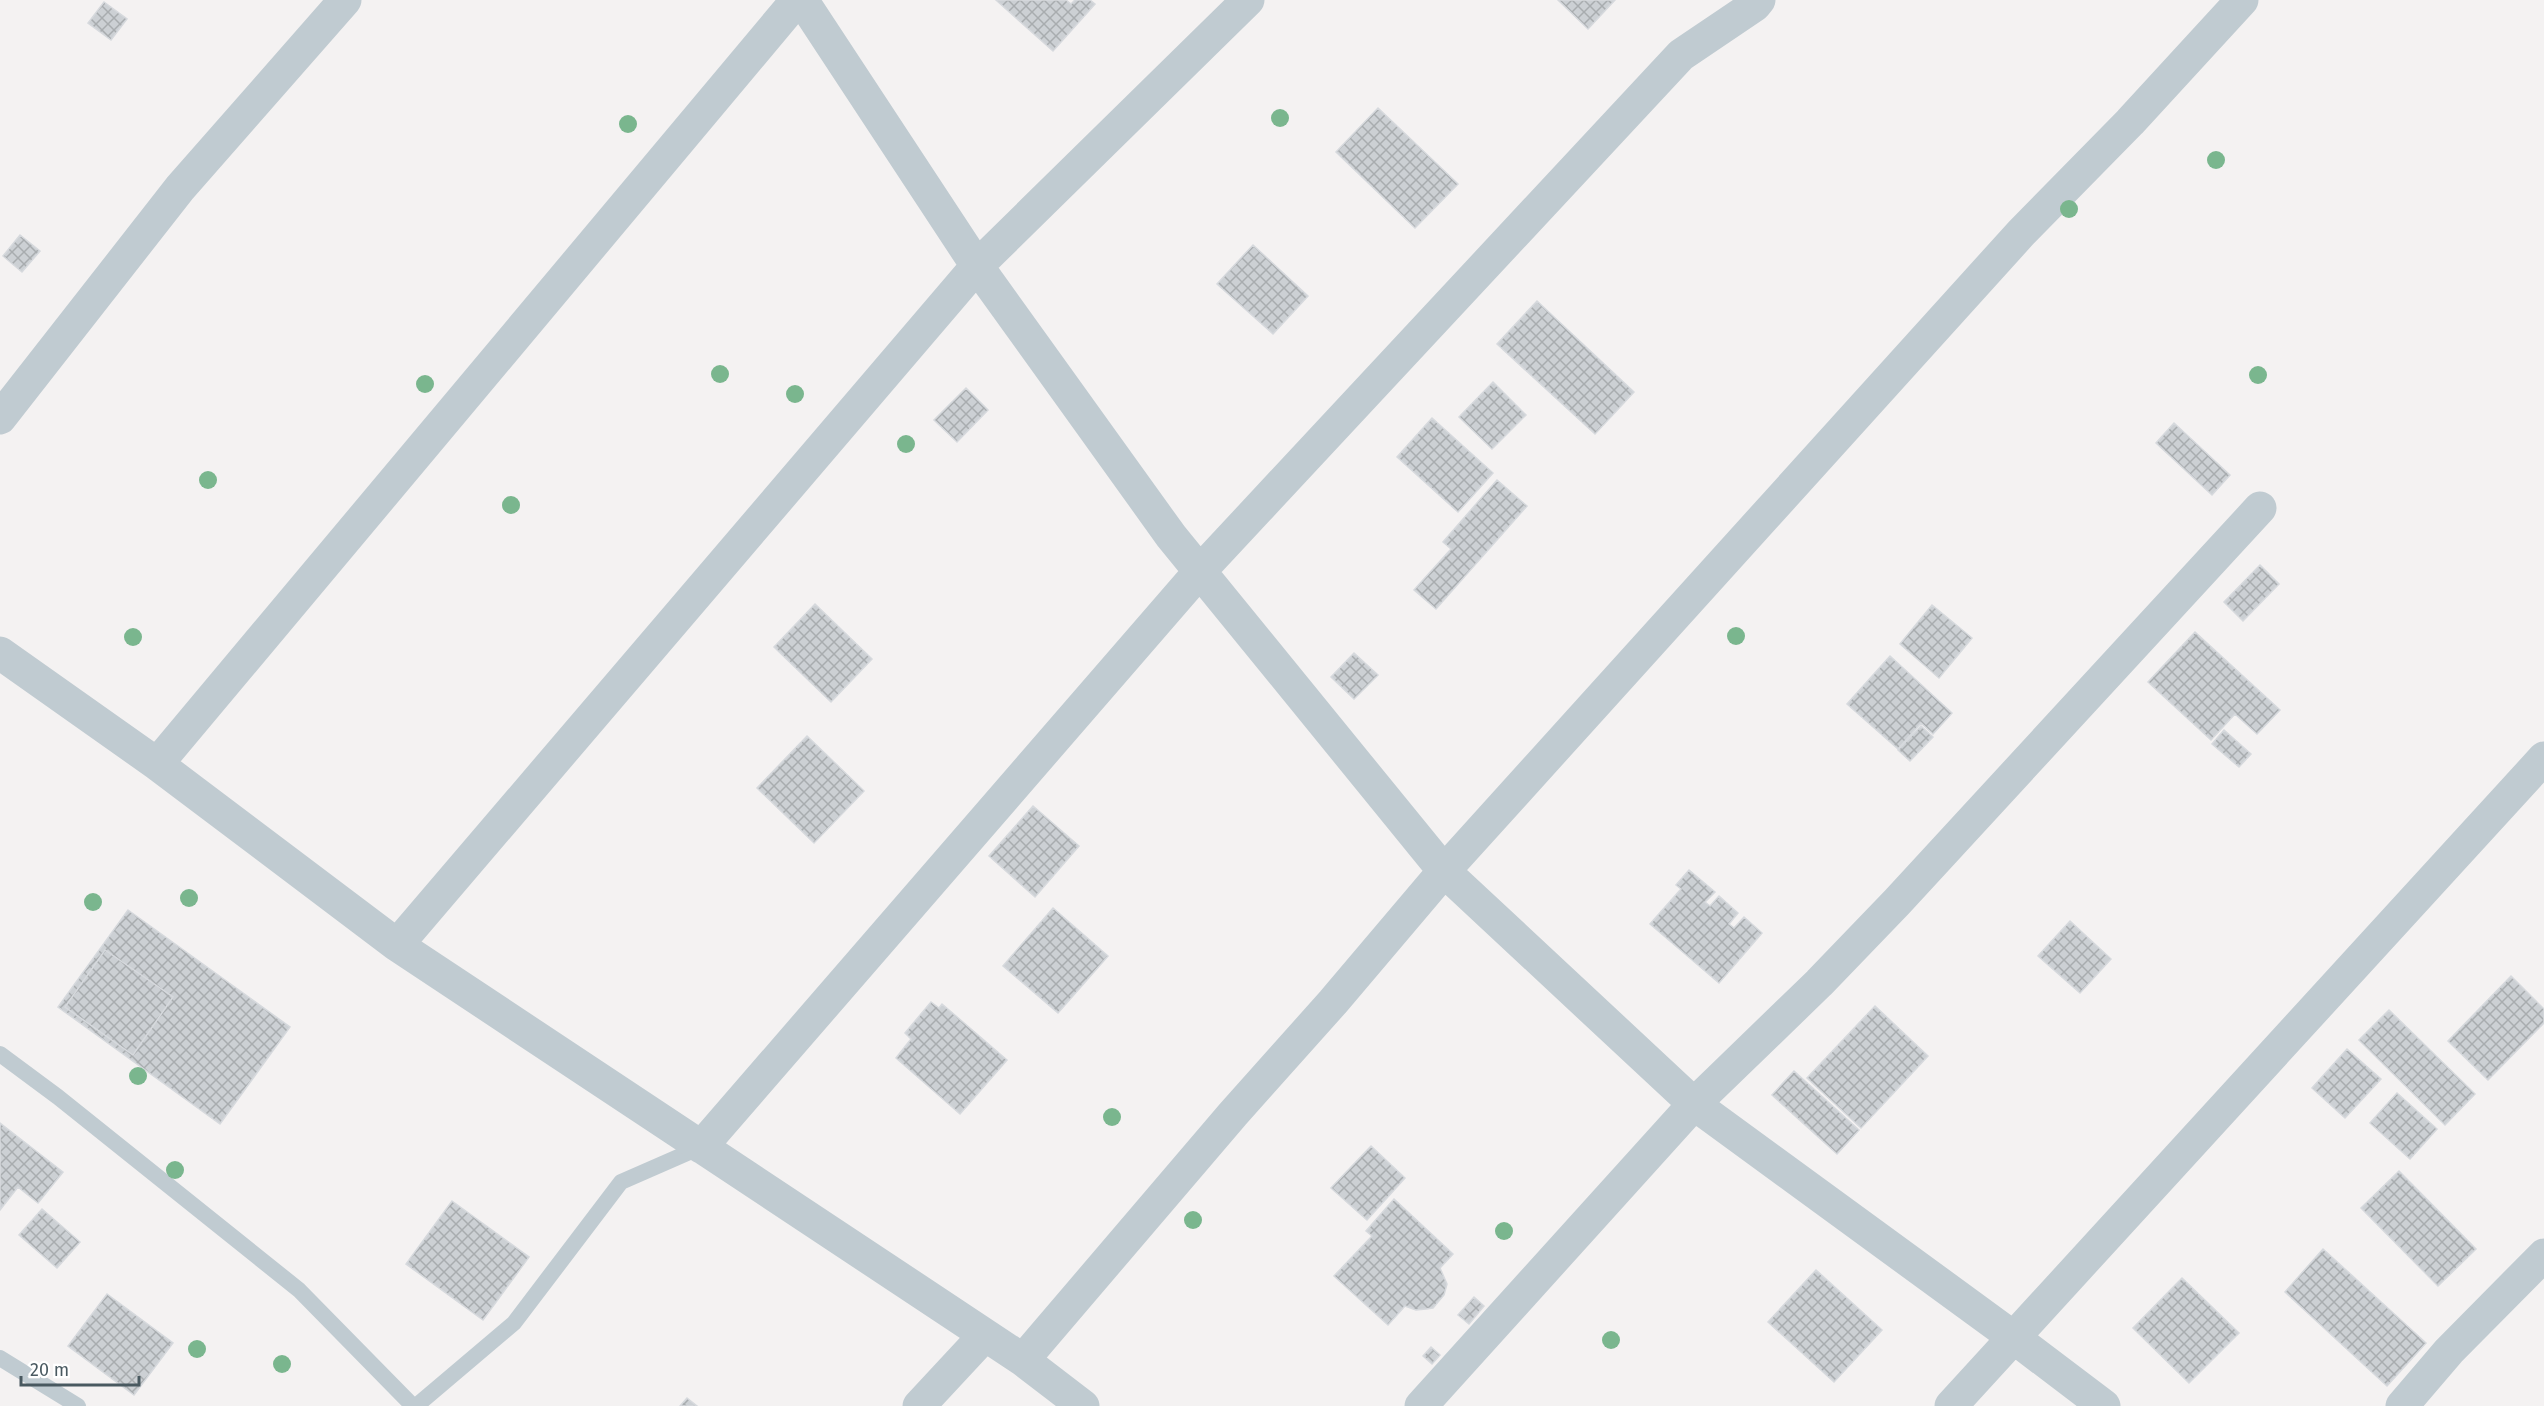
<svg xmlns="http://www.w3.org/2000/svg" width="2544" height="1406" viewBox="0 0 2544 1406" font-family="'Fira Sans',sans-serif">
	<defs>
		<pattern id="building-cross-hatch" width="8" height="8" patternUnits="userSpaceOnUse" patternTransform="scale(1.5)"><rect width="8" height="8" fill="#ccd0d4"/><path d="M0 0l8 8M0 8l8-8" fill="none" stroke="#a8acaf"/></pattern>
	</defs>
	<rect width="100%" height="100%" fill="#f4f2f2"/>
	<path fill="url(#building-cross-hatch)" stroke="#d6d9dd" stroke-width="1.5" d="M996 0H1066L1071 4 1075 0H1090L1095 4 1053 51Z
		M1558 0H1615L1588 29Z
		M104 2 127 19 111 40 88 23Z
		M1378 108 1458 184 1415 228 1336 152Z
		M20 235 40 251 22 272 3 256Z
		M1253 245 1308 296 1273 334 1217 284Z
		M1537 301 1634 392 1595 434 1497 344Z
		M1493 382 1526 415 1492 449 1459 417Z
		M966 388 988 410 957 442 934 420Z
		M1432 418 1493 473 1458 512 1397 457Z
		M2174 423 2230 475 2212 495 2156 443Z
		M1497 480 1527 506 1436 609 1414 590 1451 549 1443 542Z
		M2260 565 2279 584 2243 621 2224 602Z
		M815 604 872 659 831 702 774 647Z
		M1932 605 1972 638 1939 678 1900 644Z
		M2195 632 2280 710 2257 734 2235 714 2211 740 2148 682Z
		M1354 653 1378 675 1354 699 1331 677Z
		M1890 656 1952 713 1933 734 1921 723 1898 749 1847 704Z
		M1921 726 1933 737 1910 761 1898 750Z
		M2224 730 2251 754 2239 767 2212 744Z
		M807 736 864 791 814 843 757 788Z
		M1033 806 1079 846 1035 897 989 856Z
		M1689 870 1715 892 1705 902 1710 906 1719 896 1738 913 1729 924 1734 928 1744 917 1762 933 1719 983 1650 924 1681 889 1676 885Z
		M1053 908 1108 956 1058 1013 1003 966Z
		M128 910 290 1027 220 1124 58 1007Z
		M2070 921 2111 959 2080 993 2038 956Z
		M105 950 173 997 133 1055 65 1007Z
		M2511 976 2544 1009V1023L2488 1080 2448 1041Z
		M931 1002 939 1008 942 1004 1007 1060 960 1114 896 1058 911 1039 905 1033Z
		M1875 1006 1928 1056 1861 1128 1807 1078Z
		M2389 1010 2475 1094 2445 1125 2359 1040Z
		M2347 1049 2381 1079 2345 1118 2312 1088Z
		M1794 1071 1859 1130 1837 1154 1772 1095Z
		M2397 1093 2437 1129 2410 1159 2370 1123Z
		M0 1123 63 1172 38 1203 18 1187 0 1210Z
		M1371 1146 1405 1178 1367 1220 1331 1188Z
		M2399 1171 2476 1249 2438 1286 2361 1208Z
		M1394 1199 1453 1254 1440 1268 1447 1284 1444 1295 1438 1302 1433 1308 1426 1309 1416 1310 1405 1306 1388 1325 1334 1276 1372 1236 1366 1231Z
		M452 1201 529 1257 483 1320 406 1264Z
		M42 1209 80 1242 57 1268 19 1235Z
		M2323 1249 2426 1343 2387 1386 2285 1292Z
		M1816 1270 1882 1330 1834 1382 1768 1322Z
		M2182 1278 2239 1333 2189 1383 2133 1328Z
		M107 1294 173 1343 134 1395 68 1346Z
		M1474 1297 1484 1306 1469 1324 1458 1315Z
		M1431 1347 1440 1355 1432 1364 1423 1356Z
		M687 1398 697 1406H680Z"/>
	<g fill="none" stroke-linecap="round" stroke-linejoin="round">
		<path stroke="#c0cbd1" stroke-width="16" d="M0 1054 58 1097 299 1290 413 1406
			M0 1358 78 1406
			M416 1406 514 1323 621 1182 701 1147"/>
		<path stroke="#c0cbd1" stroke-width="33" d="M802 0 977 266 1171 536 1444 871 1694 1104 2013 1337 2104 1406
			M0 418 180 188 345 0
			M0 653 157 764 397 945 1023 1360 1083 1406
			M157 764 797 0
			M397 945 977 266 1248 0
			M701 1147 1201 570 1681 55 1755 5 1759 0
			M1023 1360 1233 1114 1333 1002 1444 871 2021 233 2130 122 2242 0
			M919 1406 985 1335
			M1421 1406 1694 1104 1819 983 1897 902 2260 508
			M1951 1406 2544 758
			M2402 1406 2449 1351 2544 1255"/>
	</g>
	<g fill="#7ab68e">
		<circle cx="1280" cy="118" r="9"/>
		<circle cx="628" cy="124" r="9"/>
		<circle cx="2216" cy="160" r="9"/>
		<circle cx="2069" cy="209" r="9"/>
		<circle cx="720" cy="374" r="9"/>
		<circle cx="2258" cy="375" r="9"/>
		<circle cx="425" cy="384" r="9"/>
		<circle cx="795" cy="394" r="9"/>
		<circle cx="906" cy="444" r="9"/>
		<circle cx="208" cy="480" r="9"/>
		<circle cx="511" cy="505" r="9"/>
		<circle cx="1736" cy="636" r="9"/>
		<circle cx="133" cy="637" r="9"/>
		<circle cx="189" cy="898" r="9"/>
		<circle cx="93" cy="902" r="9"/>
		<circle cx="138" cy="1076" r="9"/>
		<circle cx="1112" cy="1117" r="9"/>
		<circle cx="175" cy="1170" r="9"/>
		<circle cx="1193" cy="1220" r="9"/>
		<circle cx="1504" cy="1231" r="9"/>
		<circle cx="1611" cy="1340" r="9"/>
		<circle cx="197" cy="1349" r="9"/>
		<circle cx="282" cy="1364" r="9"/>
	</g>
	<path d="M21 1376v9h118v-9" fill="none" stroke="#495960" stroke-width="3"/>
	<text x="30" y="1376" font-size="18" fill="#495960" stroke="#ffffff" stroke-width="4.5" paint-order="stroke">20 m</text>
</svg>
